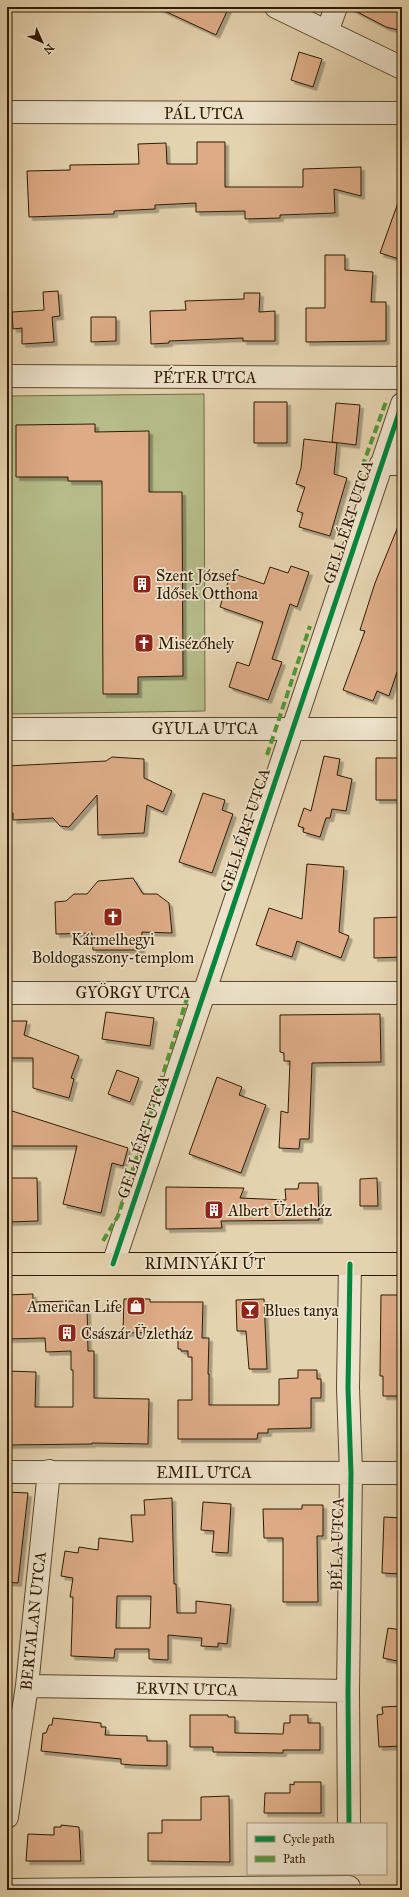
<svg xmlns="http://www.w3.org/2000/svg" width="409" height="1897" viewBox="0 0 409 1897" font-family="'IM FELL Great Primer',serif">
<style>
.green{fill:#b6bc8a;stroke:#726c45}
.building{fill:#ddac87;stroke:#2e1b00;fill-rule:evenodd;filter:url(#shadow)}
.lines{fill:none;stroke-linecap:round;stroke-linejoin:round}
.minor-casing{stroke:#5c492c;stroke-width:24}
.major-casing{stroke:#2e1b00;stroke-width:24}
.minor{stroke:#ede2cb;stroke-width:22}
.major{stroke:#e4d3af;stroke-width:22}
.quiet{stroke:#509939;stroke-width:4;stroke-dasharray:8 4;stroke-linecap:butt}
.cycleway-casing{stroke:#ede2cb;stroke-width:8}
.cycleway{stroke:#00873e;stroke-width:5}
.labels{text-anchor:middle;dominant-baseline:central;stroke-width:3.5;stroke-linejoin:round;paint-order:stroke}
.street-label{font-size:16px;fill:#2e1b00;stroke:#ede2cb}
.poi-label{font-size:16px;fill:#2e1b00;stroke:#ede2cb;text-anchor:start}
</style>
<defs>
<filter id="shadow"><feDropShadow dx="3.5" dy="3.5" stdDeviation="0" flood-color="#0004"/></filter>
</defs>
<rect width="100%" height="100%" fill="#e4d3af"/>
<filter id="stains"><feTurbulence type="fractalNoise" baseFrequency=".005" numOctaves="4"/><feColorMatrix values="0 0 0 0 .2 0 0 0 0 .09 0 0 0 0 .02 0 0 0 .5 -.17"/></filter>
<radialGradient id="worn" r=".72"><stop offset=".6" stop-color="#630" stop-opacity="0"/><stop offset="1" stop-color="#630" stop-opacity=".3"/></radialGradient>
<path class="green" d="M204,394l1,317 -198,3v-318z"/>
<path class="building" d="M156,7h73l-13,28z
M348,7h54v24l-16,-4z
M299,52l23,7 -9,28 -22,-7z
M197,142h28v45h78v-18l58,-2v29l-27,-7 1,24 -55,2v3l-35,1v-8l-49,1v-9l-41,2v4l-41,2v3l-85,3 -2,-46 43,-1v-5l69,-1 -1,-20 28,-1 1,21h30z
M400,197h2v63l-22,-7z
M325,255h20v15l28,2 -2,30h15v39l-80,1v-34h19z
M58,291l2,25 -8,1 2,25 -32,2v-16l-9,1 -1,-17 32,-2 -1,-18z
M244,293h16l-1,19 16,-1v30h-32v-3l-74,3v2l-18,1 -1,-33 36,-1 -1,-9 59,-2z
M91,317h25v24l-25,1z
M254,402h33v41h-33z
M336,403l24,2 -4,40 -24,-3z
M95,424v8l54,-1v61h33l1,184 -45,1v17h-35l-1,-213h-34v-4h-52v-52z
M304,439l33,4 -3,31 13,4 -17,58 -31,-9 4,-14 -6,-2 8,-24 -9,-3 5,-16z
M401,519l1,155 -5,-2 -8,24 -12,-5 -4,10 -30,-11 22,-59 -5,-1 15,-47z
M291,566l18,6 -12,35 -7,-3 -18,55 10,3 -14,38 -39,-13 8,-25 12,4 14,-44 -43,-15 11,-34 33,11 6,-17 18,6z
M324,756l16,3 -3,16 15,4 -6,32 -14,-2 -2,9h-4l-6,19 -17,-5 1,-4 -6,-2 6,-18 7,3z
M112,757l32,2v19l28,13 -9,21 -16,-7 -3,28 -46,2 -1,-40 -28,32 -9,-1 -7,-8 -40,2v-7h-6v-47l99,-5z
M376,758h26v42h-26z
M203,793l22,7 -3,10 11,4 -21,59 -33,-11z
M307,864l37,3 -5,65 10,4 -8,22 -44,-17 -5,16 -36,-12 13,-37 33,11z
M133,878l10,16h14l12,9 3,30 -30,-1 -1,18h-48l-1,-17 -36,1 -1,-32 11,-1 8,-7h13l11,-13z
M402,917v40l-28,1v-40z
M106,1012l48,6 -4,28 -48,-7z
M380,1014l1,48 -69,1 -3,76h-9l-1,10 -20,-1 2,-37 7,2 2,-52h-6v-8l-4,-1v-37z
M7,1021h20l-3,14 55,21 -8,22 3,1 -5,19 -36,-10v-30h-26z
M117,1070l22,8 -9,24 -22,-8z
M217,1077l25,10 -3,8 27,10 -25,68 -52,-19z
M9,1110l119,38 -5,18 -11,-3 -11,50 -38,-9 14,-58h-68z
M7,1178h30l1,43 -30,1z
M377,1178l1,28h-18v-27z
M299,1183h19l1,37 -98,1 1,7 -56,1v-42l78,1 -4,10 46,2 -1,-11h13z
M33,1294v8l40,-1v5h14l1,45h6v47l55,1 -1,45 -56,-1v1l-85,1v-74l29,1 -1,35h38v-37h-2v-19l-25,1 -1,-14 -38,1v-44z
M381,1295h21l-2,101h-17v-20h-3z
M124,1299h26v3h53l-1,36h7l-1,36h1v31h70v-26l19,-1v-8h19v9h4v19h-10v30l-43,1v4h-10l-1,6h-79v-39h14v-43h-4v-6h-7v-2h-3v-17l-55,1z
M264,1299l3,70h-18l-3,-38h-9l-1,-31z
M7,1492l21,1 -10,90 -11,-1z
M172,1498l2,86h2l1,29h19v-12l35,4 -4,39 -9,-1v4l-17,-1 1,-8 -34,-3v25l-19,-1v-10h-34l-1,9 -43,-2 2,-59h-3l3,-19 -12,-2 4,-25 13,2 1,-6 19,3 1,-12 34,4 -2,-27h14l-1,-15zM117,1596h34l-1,32h-34z
M203,1502l28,2 -3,49 -16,-1 2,-21 -13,-1z
M302,1505h21v31h-6l1,66h-35v-64h-19l-1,-29h39z
M384,1517l18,1v56l-20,-1z
M388,1628l14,2v32l-19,-4z
M402,1706v40l-23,1 -2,-32 6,-1 -1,-7z
M190,1715h38v2h7v16l48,1 1,-11h6v-8h18v8h12v27h-37v3l-70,-1v-5h-23z
M53,1718l48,5v4h5l-1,8 42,1v5h20v25l-35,-1 -11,-1v-5l-80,-8 2,-18h3l3,-8h3z
M294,1782h27v31h-57l1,-20h25v-9l4,1z
M229,1796l1,66 -82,-1v-28h14v-13h39v-23z
M61,1825l18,2 2,34h-55l2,-27 26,1v-8h7z"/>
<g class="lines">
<g class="minor-casing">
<path id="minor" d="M276,7l126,61
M327,32l9,-25
M7,112l395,1
M7,376l395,2
M381,464h21
M7,729h395
M7,993h395
M113,1264l289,-860
M7,1472l395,1
M27,1686l321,5
M7,1817l20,-131 22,-215
M349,1824l-1,-133 3,-218 -3,-85 2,-124
M7,1890l342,-3"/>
</g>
<g class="major-casing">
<path id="major" d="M7,1264h395"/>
</g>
<use href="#minor" class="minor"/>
<use href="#major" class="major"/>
<path class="quiet" d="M358,478l29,-79
M267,755l43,-129
M103,1241l15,-25 71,-224"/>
<g class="cycleway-casing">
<path id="cycleway" d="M113,1264l289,-860
M349,1824l-1,-133 3,-218 -3,-85 2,-124"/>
</g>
<use href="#cycleway" class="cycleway"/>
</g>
<defs>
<g id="building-square" transform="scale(1)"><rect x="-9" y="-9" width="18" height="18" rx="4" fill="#8f2418" stroke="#ede2cb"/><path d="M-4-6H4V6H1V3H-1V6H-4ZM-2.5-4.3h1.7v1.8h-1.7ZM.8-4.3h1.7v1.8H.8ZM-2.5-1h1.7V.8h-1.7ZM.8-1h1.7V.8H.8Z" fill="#fff"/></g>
<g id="church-square" transform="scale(1)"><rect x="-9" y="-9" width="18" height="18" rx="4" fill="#8f2418" stroke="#ede2cb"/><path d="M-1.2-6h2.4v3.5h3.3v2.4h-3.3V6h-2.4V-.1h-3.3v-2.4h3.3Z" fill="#fff"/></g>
<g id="shop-square" transform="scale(1)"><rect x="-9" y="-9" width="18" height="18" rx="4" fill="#8f2418" stroke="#ede2cb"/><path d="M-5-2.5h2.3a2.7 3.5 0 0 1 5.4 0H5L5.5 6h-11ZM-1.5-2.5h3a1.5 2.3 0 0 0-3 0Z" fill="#fff"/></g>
<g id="bar-square" transform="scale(1)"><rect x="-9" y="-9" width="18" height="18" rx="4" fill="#8f2418" stroke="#ede2cb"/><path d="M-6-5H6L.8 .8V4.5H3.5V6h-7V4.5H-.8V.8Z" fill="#fff"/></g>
</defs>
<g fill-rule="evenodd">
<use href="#building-square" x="142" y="584"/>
<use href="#church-square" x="144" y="643"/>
<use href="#church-square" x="113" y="917"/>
<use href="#building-square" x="214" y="1210"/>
<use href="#shop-square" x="136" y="1306"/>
<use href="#bar-square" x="250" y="1310"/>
<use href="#building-square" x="67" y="1333"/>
</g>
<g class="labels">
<g class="street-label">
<text x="204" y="113">PÁL UTCA</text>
<text x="205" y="377">PÉTER UTCA</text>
<text transform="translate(348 522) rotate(-72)">GELLÉRT UTCA</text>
<text x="205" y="728">GYULA UTCA</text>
<text transform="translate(245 830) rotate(-72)">GELLÉRT UTCA</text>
<text x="133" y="992">GYÖRGY UTCA</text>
<text transform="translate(143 1137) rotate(-71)">GELLÉRT UTCA</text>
<text x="205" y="1263">RIMINYÁKI ÚT</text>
<text x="204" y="1472">EMIL UTCA</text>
<text transform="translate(337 1544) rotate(-89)">BÉLA UTCA</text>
<text transform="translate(33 1621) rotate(-84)">BERTALAN UTCA</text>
<text transform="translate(187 1689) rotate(1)">ERVIN UTCA</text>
</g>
<g class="poi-label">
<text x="156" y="575">Szent József<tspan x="156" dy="18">Idősek Otthona</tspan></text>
<text x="158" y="643">Misézőhely</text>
<text x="113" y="939" text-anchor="middle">Kármelhegyi<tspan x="113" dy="18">Boldogasszony-templom</tspan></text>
<text x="228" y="1210">Albert Üzletház</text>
<text x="122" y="1306" text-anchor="end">American Life</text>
<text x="264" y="1310">Blues tanya</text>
<text x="81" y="1333">Császár Üzletház</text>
</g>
</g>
<rect width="409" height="1897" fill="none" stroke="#e4d3af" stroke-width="24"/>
<rect x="8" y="8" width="393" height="1881" fill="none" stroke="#2e1b00" stroke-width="2"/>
<rect x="12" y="12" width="385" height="1873" fill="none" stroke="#2e1b00"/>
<rect x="247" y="1823" width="140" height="52" fill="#ede2cb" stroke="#a1927a"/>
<rect x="255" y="1836" width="20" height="6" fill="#00873e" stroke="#a1927a"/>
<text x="283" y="1843" font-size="12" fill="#2e1b00">Cycle path</text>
<rect x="255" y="1856" width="20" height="6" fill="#509939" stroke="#a1927a"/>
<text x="283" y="1863" font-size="12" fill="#2e1b00">Path</text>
<g transform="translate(42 42) rotate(135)" stroke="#ede2cb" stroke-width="3" paint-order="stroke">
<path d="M0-3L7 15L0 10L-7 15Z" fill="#2e1b00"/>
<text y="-6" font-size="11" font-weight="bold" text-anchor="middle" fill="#2e1b00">N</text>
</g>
<rect width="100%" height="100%" filter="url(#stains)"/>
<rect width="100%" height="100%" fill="url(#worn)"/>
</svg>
